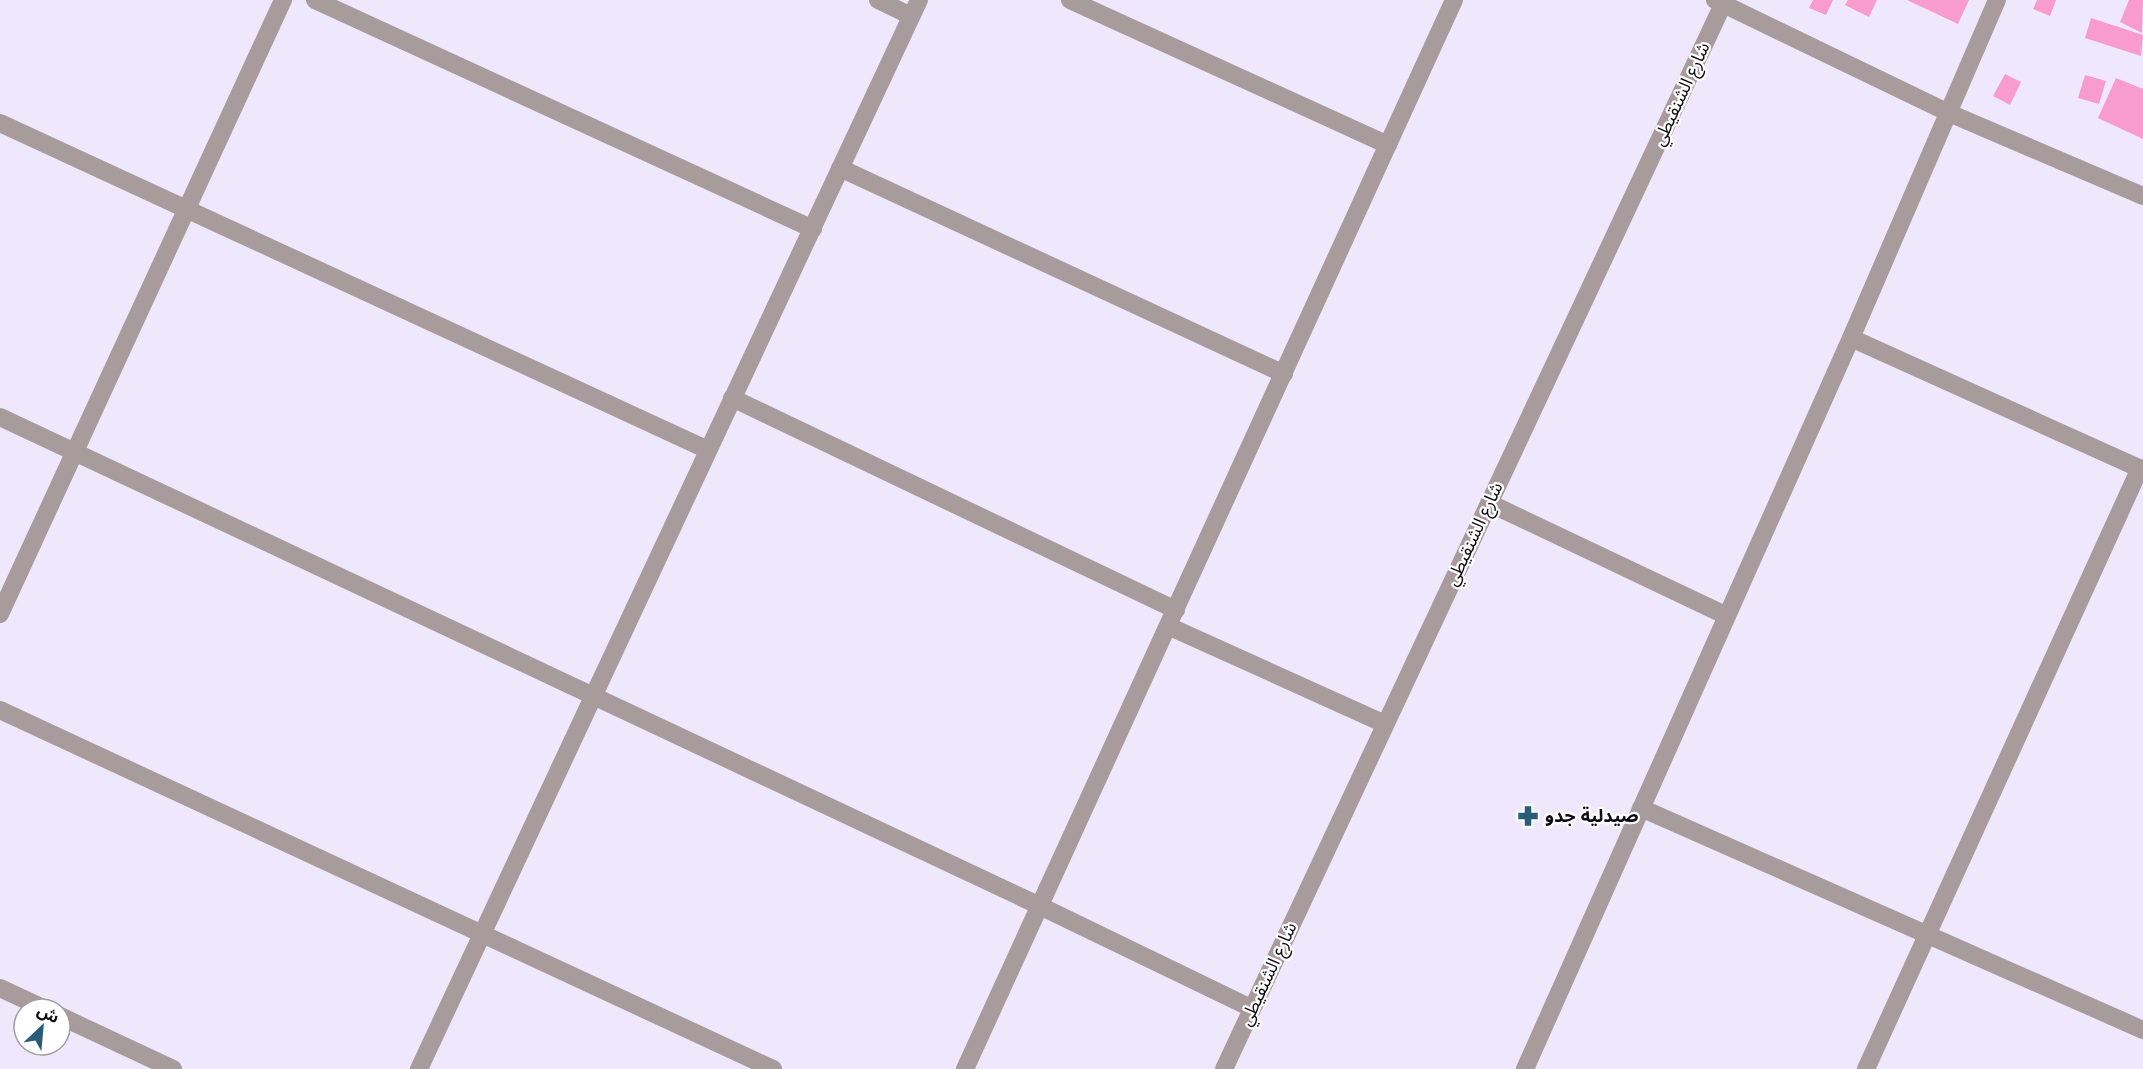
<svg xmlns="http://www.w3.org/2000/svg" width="2143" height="1069" viewBox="0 0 2143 1069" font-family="Montserrat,'Noto Sans Arabic',sans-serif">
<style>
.building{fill:#f89bcd}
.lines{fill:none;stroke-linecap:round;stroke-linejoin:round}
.minor{stroke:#a79c9b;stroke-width:18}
.labels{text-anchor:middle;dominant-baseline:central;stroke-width:4.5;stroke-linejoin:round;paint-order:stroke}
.street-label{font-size:18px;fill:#0d0b12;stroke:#fff}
.poi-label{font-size:18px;font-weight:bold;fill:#0d0b12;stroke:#fff;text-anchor:start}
</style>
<rect width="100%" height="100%" fill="#efe8fd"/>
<path class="building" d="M1813,0h20l-7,15 -17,-7z
M1848,0h29l-8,17 -24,-12z
M1907,0h62l-11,24z
M2037,0h19l-6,16 -17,-7z
M2129,0h14l-1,33 -22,-11z
M2091,18l52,17 -2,21 -56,-18z
M2005,74l16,8 -11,23 -17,-9z
M2085,75l21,6 -7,23 -21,-6z
M2116,78l27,11v50l-45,-21z"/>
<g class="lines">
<path class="minor" d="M315,0l498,229
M878,0l33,16
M1070,0l318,145
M1715,0l234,113 194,83
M0,123l708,327
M840,168l444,206
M1851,338l292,132
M732,398l444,212
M0,417l1040,489 211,102
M1489,503l238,113
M0,614l283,-614
M1168,626l217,98
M0,710l773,359
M1641,808l502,222
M0,988l45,21
M60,1016l113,53
M419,1069l500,-1069
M965,1069l489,-1069
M1224,1069l501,-1069
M1525,1069l326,-731 146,-338
M1866,1069l274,-601"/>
</g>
<defs>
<g id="pharmacy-bare" transform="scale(1.62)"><path d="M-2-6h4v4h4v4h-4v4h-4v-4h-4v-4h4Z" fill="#295c79" stroke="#fff" stroke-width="2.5" paint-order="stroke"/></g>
</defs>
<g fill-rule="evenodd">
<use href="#pharmacy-bare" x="1528" y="816"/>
</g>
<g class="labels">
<g class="street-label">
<text transform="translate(1681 94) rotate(-65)">شارع الشنقيطي</text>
<text transform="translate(1474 534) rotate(-65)">شارع الشنقيطي</text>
<text transform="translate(1268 974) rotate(-65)">شارع الشنقيطي</text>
</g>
<g class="poi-label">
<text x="1545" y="816">صيدلية جدو</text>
</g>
</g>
<g transform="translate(42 1027) rotate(26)"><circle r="28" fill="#ffffff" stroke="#9e9da0" stroke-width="1.5"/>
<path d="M0-4.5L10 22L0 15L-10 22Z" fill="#295c79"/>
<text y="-9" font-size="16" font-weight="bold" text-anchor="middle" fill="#0d0b12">ش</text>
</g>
</svg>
